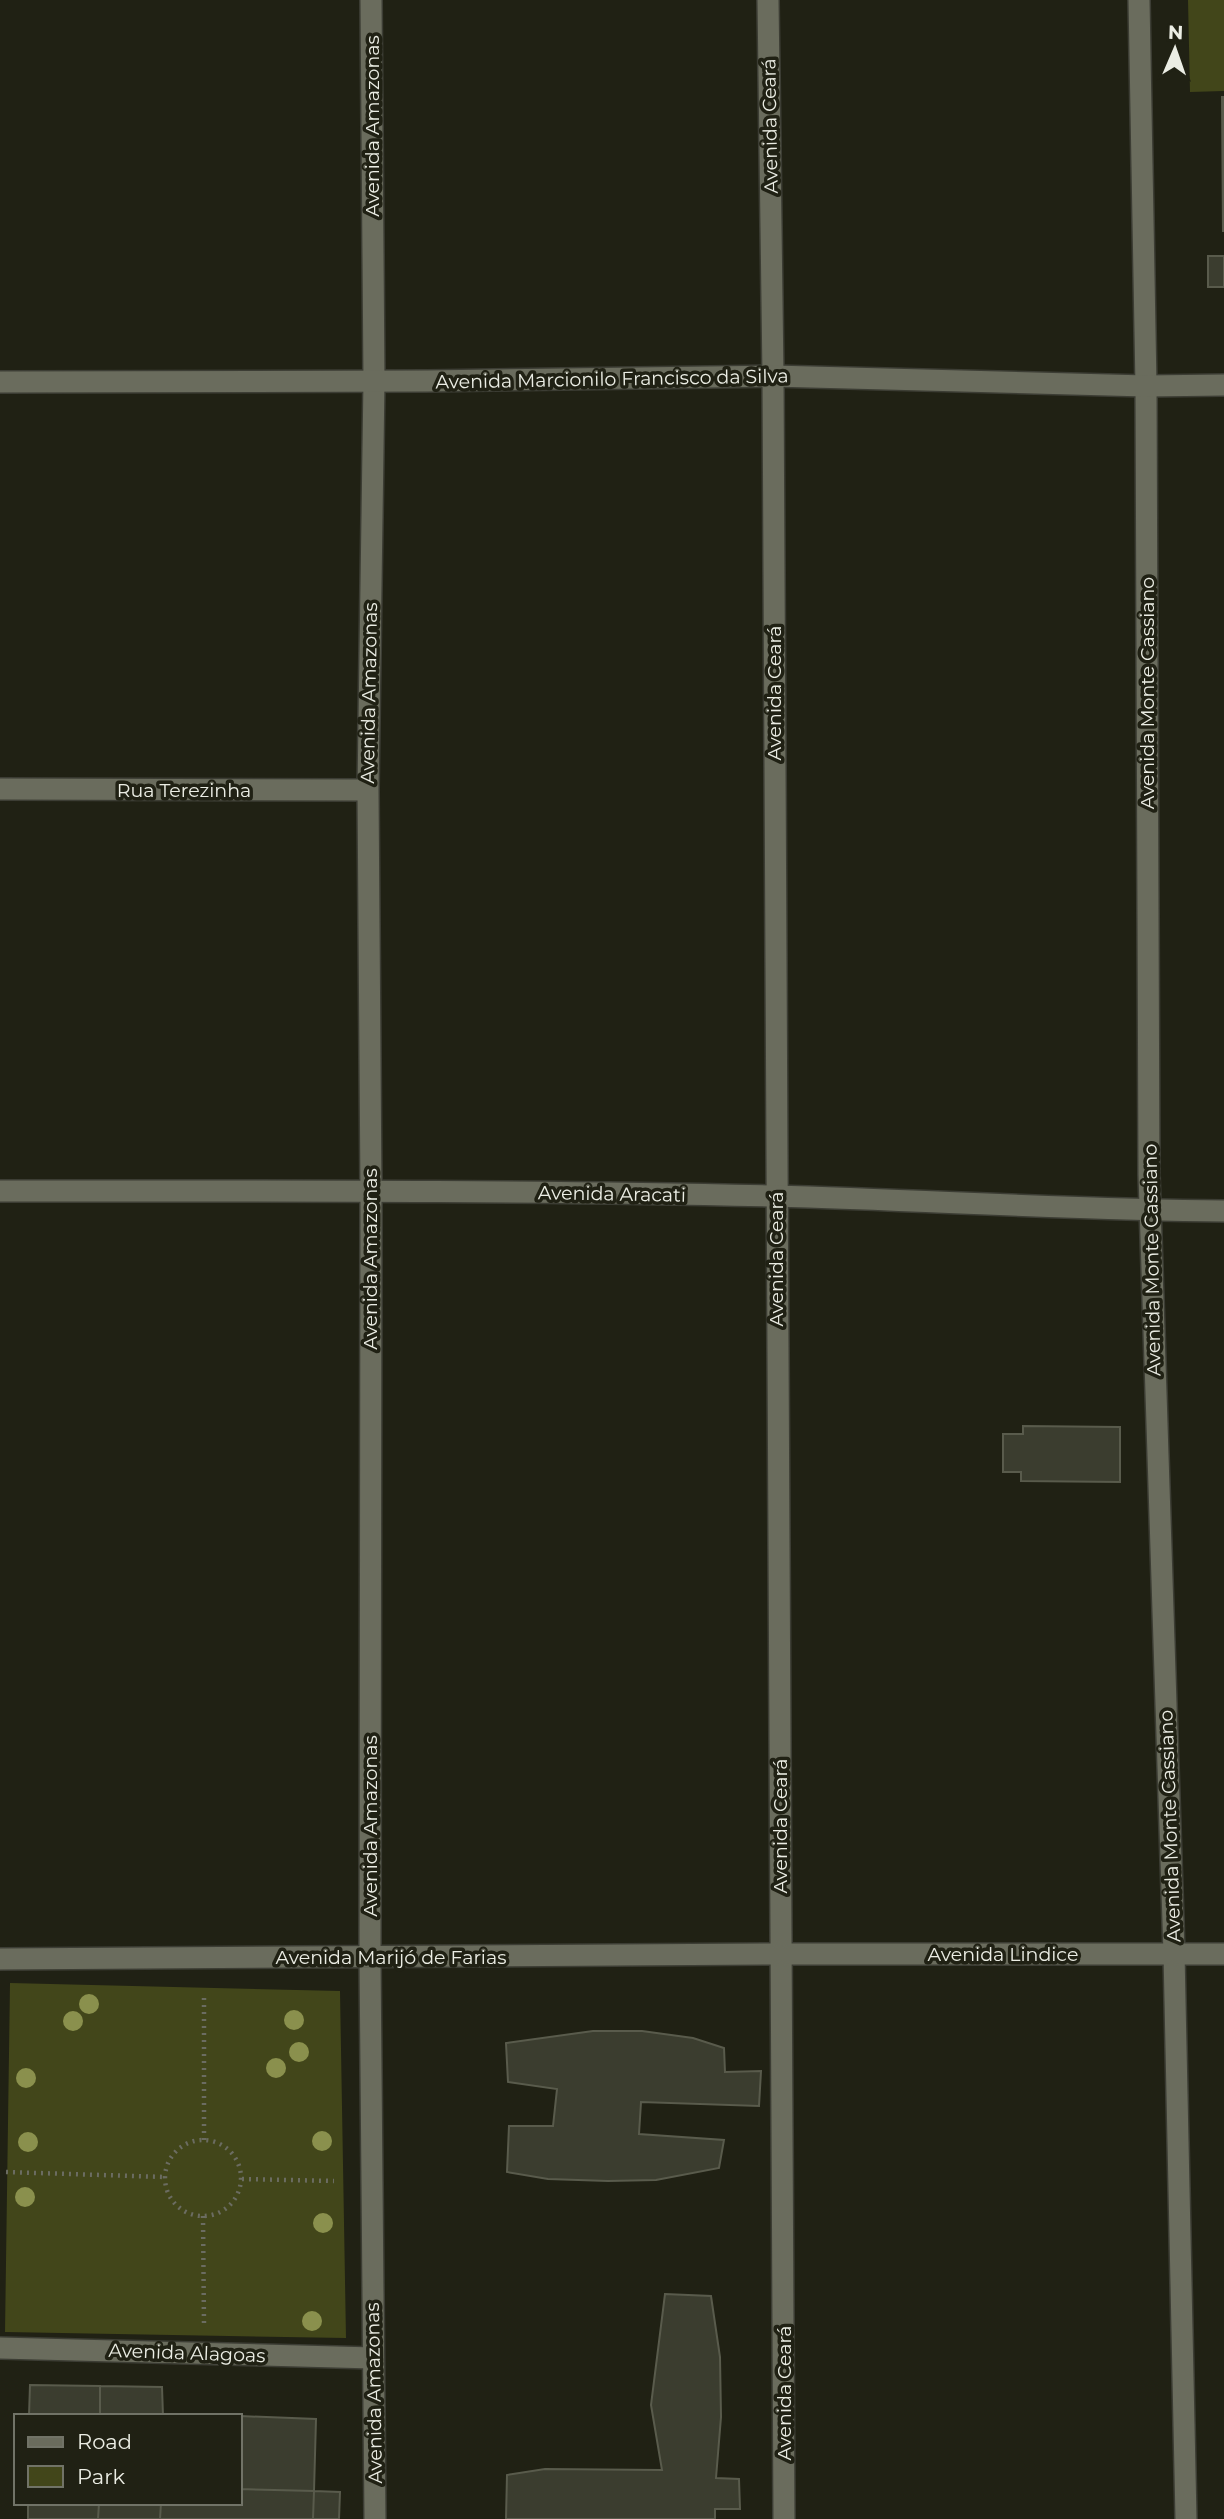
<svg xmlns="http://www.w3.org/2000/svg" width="1224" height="2519" viewBox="0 0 1224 2519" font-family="Montserrat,sans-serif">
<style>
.green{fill:#42461a}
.building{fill:#3b3d2f;stroke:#595b4c;stroke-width:2}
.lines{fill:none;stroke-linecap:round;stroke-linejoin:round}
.street-casing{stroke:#3c3d34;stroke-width:24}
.secondary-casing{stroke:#3c3d34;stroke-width:24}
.path{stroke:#6b6c61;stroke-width:4.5;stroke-dasharray:2 5;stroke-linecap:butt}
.street{stroke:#6a6c5d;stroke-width:21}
.secondary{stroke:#6a6c5d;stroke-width:21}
.tree{fill:#8a904d}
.labels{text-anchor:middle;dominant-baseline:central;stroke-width:7;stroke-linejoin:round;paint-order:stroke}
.street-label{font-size:19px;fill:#ebede4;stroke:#202114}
</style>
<rect width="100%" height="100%" fill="#202114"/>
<path class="green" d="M1188,0h36v91l-34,1z
M10,1983l330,8 6,347 -341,-6z"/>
<path class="building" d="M1222,97h2v134h-1z
M1208,256h16v31h-16z
M1023,1426l97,1v55l-99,-1v-9h-18v-38h20z
M593,2031h49l51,7 31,10 1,24 36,-1 -2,35 -118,-4 -2,32 85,6 -5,28 -63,12 -48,1 -60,-2 -41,-7 2,-46h44l4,-37 -49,-7 -2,-39z
M665,2294l46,2 9,61 1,60 -5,61 23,1 1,30h-25v10h-209l1,-44 38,-6 117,1 -11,-65z
M30,2385l70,1v30h-71z
M100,2386l62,1 1,29h-63z
M240,2416l76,3 -2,72 -74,-2z
M240,2489l74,2 -1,28h-153l1,-16h79z
M314,2491l26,1 -1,27h-26z
M28,2503h71l-1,16h-70z
M99,2503h62l-1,16h-62z"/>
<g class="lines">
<g class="street-casing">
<path id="street" d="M371,0l3,381 -6,409 3,402 -1,765 5,562
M768,0l5,376 11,2143
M1139,0l7,386 3,789 25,778 12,566
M0,789l368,1
M0,1959l781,-5h443
M0,2348l373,10"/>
</g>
<g class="secondary-casing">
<path id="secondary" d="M0,382l427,-1 346,-5 373,10 78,-1
M0,1191c258,0 517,-1 775,5 150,4 299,14 449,15"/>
</g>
<path class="path" d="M204,2140v-145
M165 2178a38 38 0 1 1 76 0a38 38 0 1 1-76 0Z
M6,2172l159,5
M242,2179l92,2
M203,2216l1,108"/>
<use href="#street" class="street"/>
<use href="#secondary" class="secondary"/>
</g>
<g class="tree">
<circle cx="89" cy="2004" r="10"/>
<circle cx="294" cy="2020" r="10"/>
<circle cx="73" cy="2021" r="10"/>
<circle cx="299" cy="2052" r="10"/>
<circle cx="276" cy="2068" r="10"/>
<circle cx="26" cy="2078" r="10"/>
<circle cx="322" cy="2141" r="10"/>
<circle cx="28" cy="2142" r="10"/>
<circle cx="25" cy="2197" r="10"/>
<circle cx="323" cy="2223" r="10"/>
<circle cx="312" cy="2321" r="10"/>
</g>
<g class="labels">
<g class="street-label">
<text transform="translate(372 126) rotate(-90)">Avenida Amazonas</text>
<text transform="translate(770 126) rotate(-91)">Avenida Ceará</text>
<text transform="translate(612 379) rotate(-1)">Avenida Marcionilo Francisco da Silva</text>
<text transform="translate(369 693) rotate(-89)">Avenida Amazonas</text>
<text transform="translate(774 693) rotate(-90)">Avenida Ceará</text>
<text transform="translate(1147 693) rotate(-90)">Avenida Monte Cassiano</text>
<text x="184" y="790">Rua Terezinha</text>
<text transform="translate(612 1194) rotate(1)">Avenida Aracati</text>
<text transform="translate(370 1259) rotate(-90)">Avenida Amazonas</text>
<text transform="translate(776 1259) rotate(-90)">Avenida Ceará</text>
<text transform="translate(1152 1260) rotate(-91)">Avenida Monte Cassiano</text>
<text transform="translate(370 1826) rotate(-90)">Avenida Amazonas</text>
<text transform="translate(780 1826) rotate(-90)">Avenida Ceará</text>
<text transform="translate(1170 1826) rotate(-92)">Avenida Monte Cassiano</text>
<text x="1003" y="1954">Avenida Lindice</text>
<text x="391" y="1957">Avenida Marijó de Farias</text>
<text transform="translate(187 2353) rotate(2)">Avenida Alagoas</text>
<text transform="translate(374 2393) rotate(-91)">Avenida Amazonas</text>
<text transform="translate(784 2393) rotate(-90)">Avenida Ceará</text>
</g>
</g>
<rect x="14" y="2414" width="228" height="91" fill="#202114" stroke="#717367" stroke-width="2"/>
<rect x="28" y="2437" width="35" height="10" fill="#6a6c5d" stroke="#717367" stroke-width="2"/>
<text x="77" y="2449" font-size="21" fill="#ebede4">Road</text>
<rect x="28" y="2466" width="35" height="21" fill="#42461a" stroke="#717367" stroke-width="2"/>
<text x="77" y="2484" font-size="21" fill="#ebede4">Park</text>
<g transform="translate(1175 49) rotate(2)" stroke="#202114" stroke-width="5" paint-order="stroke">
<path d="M0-5L12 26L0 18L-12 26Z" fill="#ebede4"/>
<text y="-10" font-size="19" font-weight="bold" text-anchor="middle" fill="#ebede4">N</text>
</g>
</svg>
